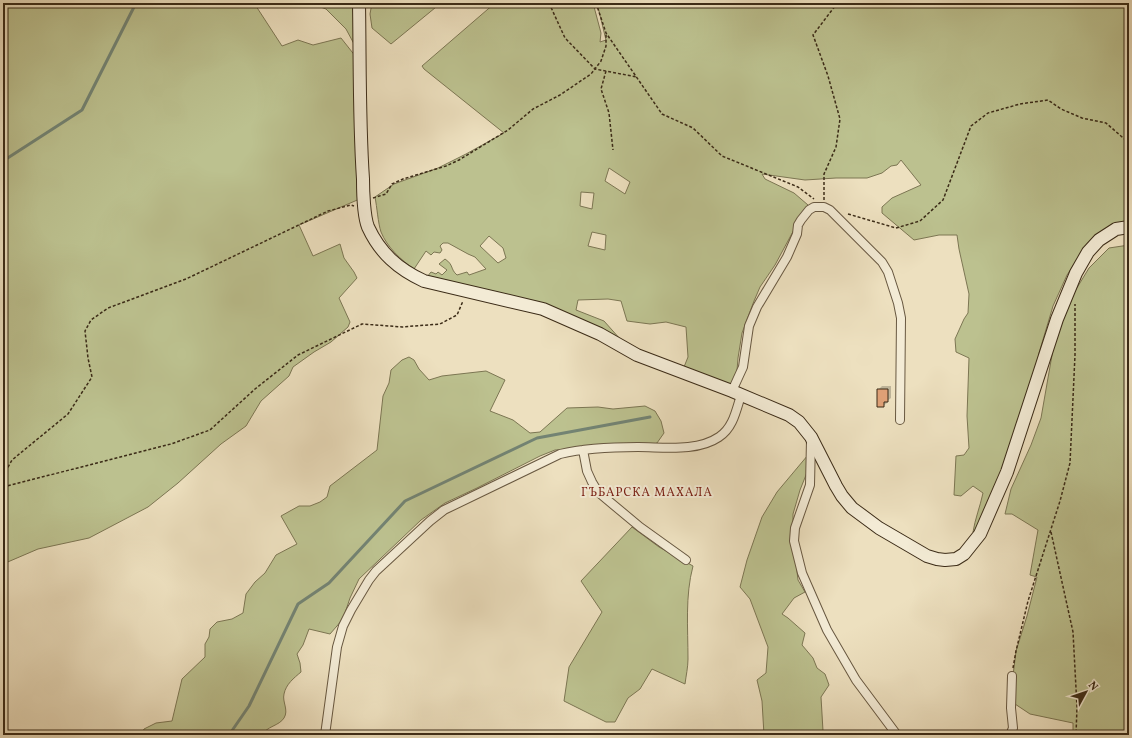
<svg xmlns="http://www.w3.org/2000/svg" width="1132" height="738" viewBox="0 0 1132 738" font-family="Vollkorn,serif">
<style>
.green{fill:#bcc18f;stroke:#7c7653;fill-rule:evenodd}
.shadow{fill:#0003}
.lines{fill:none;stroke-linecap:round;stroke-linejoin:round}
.stream{stroke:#738373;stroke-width:3}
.building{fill:#dea076;stroke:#3b2b17}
.street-casing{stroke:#685841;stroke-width:10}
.secondary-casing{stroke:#3b2b17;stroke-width:14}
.path{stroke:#3b2b17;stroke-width:1.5;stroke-dasharray:3 2;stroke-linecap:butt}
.street{stroke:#f3ebd5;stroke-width:8}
.secondary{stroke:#f3ebd5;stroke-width:12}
.labels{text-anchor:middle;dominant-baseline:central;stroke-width:4;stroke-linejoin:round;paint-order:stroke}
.neighbourhood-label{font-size:12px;letter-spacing:1px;fill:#7a1f14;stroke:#f3ebd5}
</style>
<rect width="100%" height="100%" fill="#ede0bf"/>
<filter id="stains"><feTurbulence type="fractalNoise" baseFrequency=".005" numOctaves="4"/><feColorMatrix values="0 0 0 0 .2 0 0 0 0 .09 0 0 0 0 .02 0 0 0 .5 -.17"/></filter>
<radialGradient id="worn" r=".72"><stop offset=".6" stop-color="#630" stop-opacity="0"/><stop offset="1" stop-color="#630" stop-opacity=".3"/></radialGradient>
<path class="green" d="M3,3h251l28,43 16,-6 15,5 28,-7 19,24 2,136 -63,27 14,31 27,-12 4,14 10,14 3,6 -18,20 11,24 -2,5 -17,15 -17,10 -21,15 -4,9 -28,25 -15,25 -25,18 -43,39 -30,24 -59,31 -51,11 -35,15z
M310,3h47l3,52 -14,-26 -20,-20z
M372,3h69l-50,41 -19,-16 -2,-14z
M495,3h98l8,30 -1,9 6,-2 -9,-37h532v223l-46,25 -16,24 -14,31 -14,47 -4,23 -50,143 -12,13c2,-13 7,-25 10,-39l-10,-7 -12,10 -7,-1 2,-39 8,-1 5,-7 -2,-32 2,-58 -13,-6 -1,-13 9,-20 4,-6 1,-19 -10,-45 -2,-14h-18l-25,5 -32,-27v-6l10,-9 29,-13 -20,-25 -4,5 -6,1 -9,7 -15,5h-31l-31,2 -43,-6 3,5 29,14 14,12 -12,21 -21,39 -15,22 -6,14 -12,32 -4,25 -2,25 -2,5 -50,-21 4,-10 -2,-30 -20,-5 -16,2 -23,-3 -6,-20 -13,-2 -30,1 -2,10 28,11 17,19 -194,-63 4,-5 5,2 2,-2 4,3 5,-5 -8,-6 6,-5c9,6 5,10 12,16l10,-3 2,3 17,-6 -11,-12 -7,-3 -20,-11h-5l-3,3 2,4 -2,3 -6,-1 -3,3 -5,-4 -12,18c-13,-9 -27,-22 -33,-37 -3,-9 -4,-25 -6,-35l19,-13 44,-16 28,-14 38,-21 -80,-64 -2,-3zM609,168l21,14 -5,12 -20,-13zM581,192l13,1 -2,16 -12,-3zM592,232l14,3 -1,15 -17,-4zM489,236l14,12 3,10 -8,5 -18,-17z
M1129,245v490h-56v-12l-43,-9 -15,-10 -2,-28 3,-25 11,-35 10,-39 -7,-2 8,-45 -26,-16h-7l6,-25 20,-44 10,-27 14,-80 14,-37 20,-33 20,-20z
M409,357l5,3 5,9 10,11 13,-4 44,-5 19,9 -15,31 23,9 17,13 10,-1 27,-24 31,-1 15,2 32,-3 10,5 6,10 3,12 -7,10 -8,3 -94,4 -15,6 -63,32 -32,15 -24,17 -62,59 -9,19 -7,21 -13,15 -21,-5 -6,16 -6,9 3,9 1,9c-7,6 -15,12 -17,22 -2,8 5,16 0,24 -5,8 -17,8 -22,17h-121l3,-6 12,-6 16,-2 10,-42 23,-22v-13l4,-7 1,-8 7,-7 15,-3 11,-6 3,-19 9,-12 10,-9 11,-18 21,-11 -16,-28 18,-10h11l10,-4 7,-5 3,-11 47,-36 6,-54 6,-13 2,-13 11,-10z
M808,455v15l-8,20 -7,24v24l5,42 7,12 -11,6 -12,16 6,4 17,15 -3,12 11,13 4,10 8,6 4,11 -8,12 2,34 -2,4h-57l-2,-34 -5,-21 9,-7 2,-26 -18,-48 -10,-12 7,-27 15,-43 15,-25z
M632,527l27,20 34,19c-8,30 -5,62 -5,93 0,8 -2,17 -3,25l-33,-15 -12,20 -12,9 -13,24h-9l-42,-21 5,-34 33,-55 -21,-31z"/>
<path class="shadow" d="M882,386h9v12l-4,3v2l-4,3 -5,-16z"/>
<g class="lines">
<path class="stream" d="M3,161l79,-51 54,-107
M229,735l20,-29 49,-102 31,-21 76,-82 132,-63 113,-21"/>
</g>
<path class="building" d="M877,389h11v13h-4v5h-7z"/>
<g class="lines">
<g class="street-casing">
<path id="street" d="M732,391l11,-24 6,-41 8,-19 30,-50 10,-23 1,-9 3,-5 8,-10 5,-3h10l6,3 52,52 6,10 10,31 3,15 -1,102
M811,440l-1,45 -15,43 -1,13 8,32 25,57 29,50 41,55
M583,450l4,21 5,11 6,10 42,35 46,33
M325,735l12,-88 6,-21 8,-16 18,-30 7,-9 54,-50 14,-11 116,-56c25,-6 52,-7 78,-7 26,0 59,5 81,-10 14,-9 17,-26 22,-42
M1010,735l3,-7 -2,-20 1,-32"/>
</g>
<g class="secondary-casing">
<path id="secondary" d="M359,3c1,59 0,118 4,176 0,12 1,38 5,48 12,26 30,42 56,54l119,28 57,25 37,21 95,36 57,24 10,7 12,15 25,49 6,10 10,12 27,20 48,28 10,3 8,1 11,-1 8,-5 16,-20 27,-62 50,-153 19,-46 12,-21 11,-12 17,-11 13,-2"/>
</g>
<path class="path" d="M549,3l16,35 30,31 42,8
M596,3l10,30 56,81 31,14 29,28 76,31 16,12
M606,71l-5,18 8,24 4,37
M373,198l13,-4 6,-10 11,-5 43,-13 13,-6 49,-30 25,-21 27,-14 31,-21 10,-13 5,-15v-12
M824,200v-26l12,-27 4,-28 -12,-43 -15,-41 19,-25 6,-7
M848,214l48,14 24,-7 23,-21 28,-74 17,-13 32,-9 28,-4 13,9 21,9 24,5 23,20
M3,476l9,-16 56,-46 24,-37 -4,-19 -3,-27 6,-11 17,-12 78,-29 142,-68 23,-6 3,1
M3,487l168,-43 39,-14 45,-41 43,-34 64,-31 40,3 38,-3 17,-9 6,-14
M1051,532l22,100 4,75 -1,28
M1013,668l3,-17 12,-50 32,-100 10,-38 5,-108v-51"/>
<use href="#street" class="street"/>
<use href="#secondary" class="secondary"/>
</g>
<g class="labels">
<g class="neighbourhood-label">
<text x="647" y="493">ГЪБАРСКА МАХАЛА</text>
</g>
</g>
<rect width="1132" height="738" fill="none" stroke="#ede0bf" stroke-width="16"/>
<rect x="4" y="4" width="1124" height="730" fill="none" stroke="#3b2b17" stroke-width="2"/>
<rect x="8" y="8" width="1116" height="722" fill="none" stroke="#3b2b17"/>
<g transform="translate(1086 692) rotate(50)" stroke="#f3ebd5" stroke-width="3" paint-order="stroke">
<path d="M0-3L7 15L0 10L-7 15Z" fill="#3b2b17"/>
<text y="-6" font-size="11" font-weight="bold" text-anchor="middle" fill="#3b2b17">N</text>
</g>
<rect width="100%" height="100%" filter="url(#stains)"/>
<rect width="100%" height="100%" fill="url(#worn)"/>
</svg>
